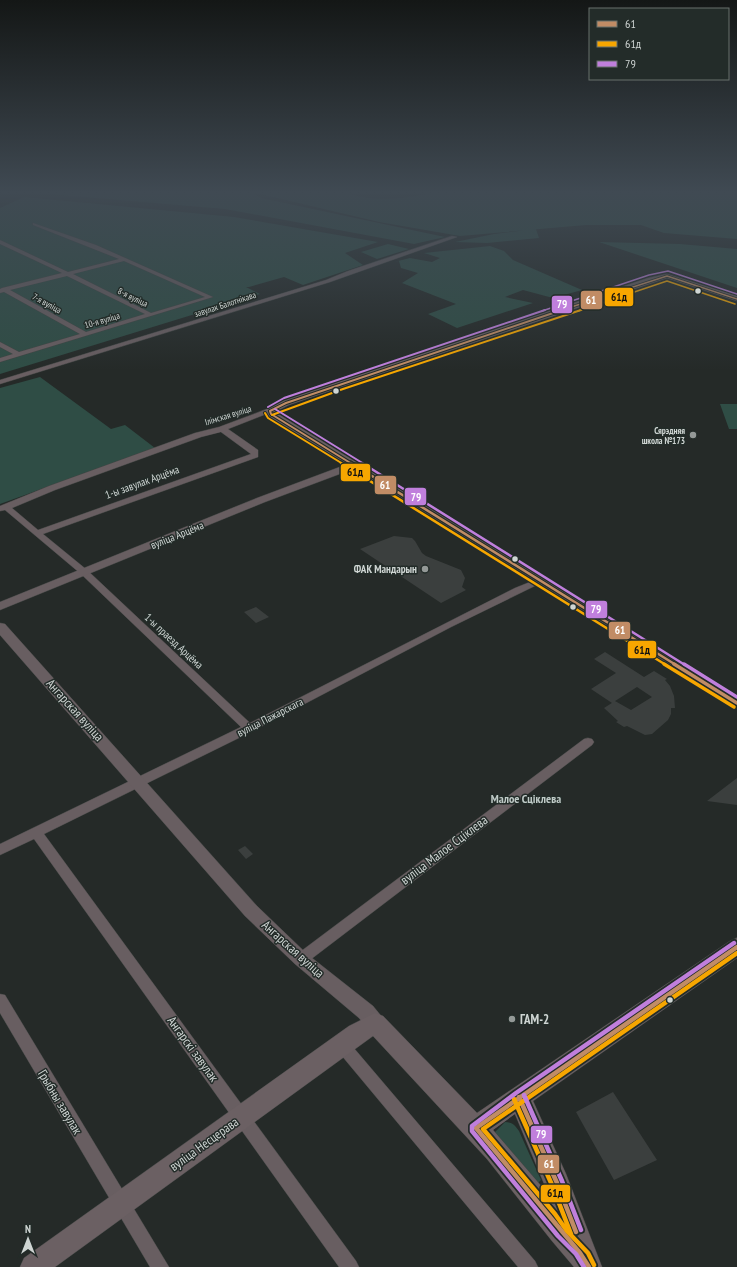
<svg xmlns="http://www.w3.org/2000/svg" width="737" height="1267" viewBox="0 0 737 1267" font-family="'PT Sans Narrow',sans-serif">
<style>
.green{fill:#2f4d45}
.building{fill:#3b3f3e}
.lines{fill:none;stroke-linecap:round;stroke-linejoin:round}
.minor-casing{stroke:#414543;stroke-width:1}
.tertiary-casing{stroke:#414543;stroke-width:1}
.secondary-casing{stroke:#414543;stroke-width:1}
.minor{fill:#685e61;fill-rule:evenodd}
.tertiary{fill:#685e61;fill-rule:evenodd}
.secondary{fill:#6b6063;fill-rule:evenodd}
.bus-1-far4-casing{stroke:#232c29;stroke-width:3}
.bus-1-far3-casing{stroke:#232c29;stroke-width:4}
.bus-1-far2-casing{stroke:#232c29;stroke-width:5}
.bus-1-far1-casing{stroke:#232c29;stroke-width:6}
.bus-1-casing{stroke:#232c29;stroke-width:8}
.bus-2-far4-casing{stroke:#232c29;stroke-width:3}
.bus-2-far3-casing{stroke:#232c29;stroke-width:4}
.bus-2-far2-casing{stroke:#232c29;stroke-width:5}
.bus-2-far1-casing{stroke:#232c29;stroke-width:6}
.bus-2-casing{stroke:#232c29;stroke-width:8}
.bus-3-far4-casing{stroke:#232c29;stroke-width:3}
.bus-3-far3-casing{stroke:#232c29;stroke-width:4}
.bus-3-far2-casing{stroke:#232c29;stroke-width:5}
.bus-3-far1-casing{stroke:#232c29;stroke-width:6}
.bus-3-casing{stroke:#232c29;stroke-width:8}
.bus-1-far4{stroke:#c18c65;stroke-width:1.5}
.bus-1-far3{stroke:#c18c65;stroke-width:2}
.bus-1-far2{stroke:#c18c65;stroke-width:2.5}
.bus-1-far1{stroke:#c18c65;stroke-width:3.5}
.bus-1{stroke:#c18c65;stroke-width:4.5}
.bus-2-far4{stroke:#f7a600;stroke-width:1.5}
.bus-2-far3{stroke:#f7a600;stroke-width:2}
.bus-2-far2{stroke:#f7a600;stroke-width:2.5}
.bus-2-far1{stroke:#f7a600;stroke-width:3.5}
.bus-2{stroke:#f7a600;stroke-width:4.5}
.bus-3-far4{stroke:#c07fdc;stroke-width:1.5}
.bus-3-far3{stroke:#c07fdc;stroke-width:2}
.bus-3-far2{stroke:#c07fdc;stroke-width:2.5}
.bus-3-far1{stroke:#c07fdc;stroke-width:3.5}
.bus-3{stroke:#c07fdc;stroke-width:4.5}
.bus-dot{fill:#cfd5d3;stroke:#232c29;stroke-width:1.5}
.poi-dot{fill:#949997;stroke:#232c29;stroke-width:1.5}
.labels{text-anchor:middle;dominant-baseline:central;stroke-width:3;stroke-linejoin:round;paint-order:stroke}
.far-street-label{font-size:9px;fill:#cfd5d3;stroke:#232c29}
.far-poi-label{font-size:9px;font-weight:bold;fill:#cfd5d3;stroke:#232c29;text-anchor:end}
.street-label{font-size:11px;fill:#cfd5d3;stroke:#232c29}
.poi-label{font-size:11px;font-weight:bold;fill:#cfd5d3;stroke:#232c29;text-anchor:end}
.neighbourhood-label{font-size:12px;font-weight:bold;fill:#c0cbc8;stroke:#232c29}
.near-street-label{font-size:13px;fill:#cfd5d3;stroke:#232c29}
.near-poi-label{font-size:13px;font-weight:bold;fill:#cfd5d3;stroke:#232c29;text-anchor:start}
.line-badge{stroke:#232c29;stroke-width:1.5}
.badge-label{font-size:11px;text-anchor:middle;font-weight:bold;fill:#fff}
.pale-badge-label{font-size:11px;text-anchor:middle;font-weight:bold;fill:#111}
</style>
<rect width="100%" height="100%" fill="#252a28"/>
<path class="green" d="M37,193h216l8,5 184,39 -31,7 -189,-35z
M256,193h92c24,9 54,6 78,1l-1,-1h312v46l-73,-6 -23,-8h-55l-126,11 -81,-14z
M24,197l210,20 144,25 -33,11 18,12 -60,20 -19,-8 -35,10h-3l14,7 -260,80v-166z
M536,229l3,9 -52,5 -32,-1 39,-8z
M599,242l81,2 57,5v39z
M388,244l21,5 -32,10 -16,-7z
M490,246l14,5 9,9 69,30 -29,8 -30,-8 -18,7 28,6 -76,25 -29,-14 28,-10 -54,-21 16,-10 -17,-5 -2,-7 -5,1 16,-4 22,4 8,-4 -16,-5z
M40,377l71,52 14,-4 30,23 -155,56v-116z
M720,404h17v25h-8z
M505,1122c7,0 10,3 14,9l22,49 -4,4 -44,-50z"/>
<path class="building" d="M394,536l18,2 3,3 7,12 4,3 35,14 4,8 -3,9 4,3 -25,13 -81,-54z
M256,607l13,10 -13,6 -12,-11z
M605,652l39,25 10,-6 13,8 -2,1 5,6 4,10 1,12h-4v6l-3,6 -16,14 -7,1 -18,-9 -3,1 -8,-5 2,-1 -14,-13 11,-7 16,9 21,-13 -15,-10 -25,16 -21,-14 25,-16 -22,-14z
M737,778v27l-30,-4 13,-10z
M245,846l8,8 -7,5 -8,-9z
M613,1092l44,68 -43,20 -38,-68z"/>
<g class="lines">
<g class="minor-casing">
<path id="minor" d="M33,223l63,22 117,52 -213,65v-4l13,-4 -13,-7v-5l19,10 61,-18 -76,-42 -4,1v-4l2,-1 60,-15 -62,-29v-4l68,32 51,-13 -86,-34zM124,261l81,36 -54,16 -78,-39zM67,276l78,38 -59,18 -76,-42z
M452,236l5,1 -127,45 -330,102v-4l326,-100 22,-9z
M267,409h6l1,2 -46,18 30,21v7l-215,77 44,36 163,153 265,-135 25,-10 5,3 -94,46 -198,104 -209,103 312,427 3,6h-20l-305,-428 -34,16v-11l241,-117 -160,-153 -76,-64 -5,1v-5l49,-20 146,-53 24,-6zM221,432l30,22 -213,76 -26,-22 43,-18 146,-53z
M588,738l4,1 2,3 -2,3 -286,218 -5,2 -5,-2 -2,-4 2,-4 288,-216z
M0,994l5,1 164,272h-19l-150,-254z
M342,1038l5,2 188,221 3,6h-20l-181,-217 -2,-5 2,-5z"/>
</g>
<g class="tertiary-casing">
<path id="tertiary" d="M667,274l70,22v5l-70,-23 -323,108 -55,19 -14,7 462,285v11l-5,-2 -379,-237 -88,33 -265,108v-8l257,-104 88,-33 -77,-49 -3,-5 2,-2 16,-8 55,-19 310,-104z
M0,623l5,1 252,282 50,48 66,52 9,11 3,6 -3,6 -7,3 -7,-3 -9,-11 -64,-54 -50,-48 -245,-281z"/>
</g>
<g class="secondary-casing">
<path id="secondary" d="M737,938v20l-204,143 33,73 36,93h-28l-22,-26 -65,-82 -114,-123 -318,231h-35l4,-9 325,-232 26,-13 8,3 94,97 253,-172zM515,1114l30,72 4,9 -56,-65z"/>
</g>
<use href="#minor" class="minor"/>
<use href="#tertiary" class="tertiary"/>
<use href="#secondary" class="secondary"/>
<g class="bus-1-far4-casing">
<path id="bus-1-far4" d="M559,311l108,-35 70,23"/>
</g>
<g class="bus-1-far3-casing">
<path id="bus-1-far3" d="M270,411l1,3 81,50
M270,411l16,-8 276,-93"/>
</g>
<g class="bus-1-far2-casing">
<path id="bus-1-far2" d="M351,463l325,202"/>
</g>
<g class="bus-1-far1-casing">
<path id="bus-1-far1" d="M674,664l63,39"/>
</g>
<g class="bus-1-casing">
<path id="bus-1" d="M519,1097l38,86 19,49
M589,1267l-9,-14 -104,-125 261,-181"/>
</g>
<g class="bus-2-far4-casing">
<path id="bus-2-far4" d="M578,311l89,-30 68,23"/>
</g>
<g class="bus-2-far3-casing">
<path id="bus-2-far3" d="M265,413l3,5 75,46
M272,415l71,-26 238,-79"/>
</g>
<g class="bus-2-far2-casing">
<path id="bus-2-far2" d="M341,463l325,202"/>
</g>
<g class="bus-2-far1-casing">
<path id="bus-2-far1" d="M664,664l70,43"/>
</g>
<g class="bus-2-casing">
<path id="bus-2" d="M514,1099l38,86 19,49
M594,1265l-6,-12 -21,-22 -12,-17 -72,-85 254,-176"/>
</g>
<g class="bus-3-far4-casing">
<path id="bus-3-far4" d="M542,311l107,-36 19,-4 69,23"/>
</g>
<g class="bus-3-far3-casing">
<path id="bus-3-far3" d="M268,407l16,-9 261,-88
M275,409l89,55"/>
</g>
<g class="bus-3-far2-casing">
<path id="bus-3-far2" d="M362,463l323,202"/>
</g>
<g class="bus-3-far1-casing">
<path id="bus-3-far1" d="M684,664l53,33"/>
</g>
<g class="bus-3-casing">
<path id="bus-3" d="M524,1095l38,86 19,49
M584,1267l-8,-13 -18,-18 -86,-105v-5l44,-33 218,-150"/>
</g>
<use href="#bus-1-far4" class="bus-1-far4"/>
<use href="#bus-1-far3" class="bus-1-far3"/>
<use href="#bus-1-far2" class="bus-1-far2"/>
<use href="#bus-1-far1" class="bus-1-far1"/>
<use href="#bus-1" class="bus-1"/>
<use href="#bus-2-far4" class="bus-2-far4"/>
<use href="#bus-2-far3" class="bus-2-far3"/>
<use href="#bus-2-far2" class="bus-2-far2"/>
<use href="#bus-2-far1" class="bus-2-far1"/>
<use href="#bus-2" class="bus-2"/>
<use href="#bus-3-far4" class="bus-3-far4"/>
<use href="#bus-3-far3" class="bus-3-far3"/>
<use href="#bus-3-far2" class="bus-3-far2"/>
<use href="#bus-3-far1" class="bus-3-far1"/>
<use href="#bus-3" class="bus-3"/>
</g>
<linearGradient id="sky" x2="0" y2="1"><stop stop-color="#141716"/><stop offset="0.52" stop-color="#404a53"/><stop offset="1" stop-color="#404a53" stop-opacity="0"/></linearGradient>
<rect width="737" height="370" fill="url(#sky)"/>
<g class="bus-dot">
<circle cx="698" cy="291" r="3.5"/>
<circle cx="336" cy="391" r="3.5"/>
<circle cx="515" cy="559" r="3.5"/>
<circle cx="573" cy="607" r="3.5"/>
<circle cx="670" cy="1000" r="3.5"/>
</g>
<g class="poi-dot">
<circle cx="693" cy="435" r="4"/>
<circle cx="425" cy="569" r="4"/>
<circle cx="512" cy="1019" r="4"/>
</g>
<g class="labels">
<g class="far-street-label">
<text transform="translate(133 297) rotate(26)">8-я вуліца</text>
<text transform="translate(47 303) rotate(29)">7-я вуліца</text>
<text transform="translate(225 304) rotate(-18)">завулак Балотнікава</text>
<text transform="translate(102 320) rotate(-16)">10-я вуліца</text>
<text transform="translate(228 415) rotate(-17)">Ілімская вуліца</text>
</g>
<g class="far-poi-label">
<text x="685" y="430">Сярэдняя<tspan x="685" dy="10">школа №173</tspan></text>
</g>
<g class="street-label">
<text transform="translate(142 482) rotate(-20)">1-ы завулак Арцёма</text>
<text transform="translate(177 535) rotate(-22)">вуліца Арцёма</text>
<text transform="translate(174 641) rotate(43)">1-ы праезд Арцёма</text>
<text transform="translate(270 717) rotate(-27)">вуліца Пажарскага</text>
</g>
<g class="poi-label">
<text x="417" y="569">ФАК Мандарын</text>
</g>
<g class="neighbourhood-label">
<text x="526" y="798">Малое Сціклева</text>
</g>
<g class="near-street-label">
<text transform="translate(75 710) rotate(48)">Ангарская вуліца</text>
<text transform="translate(444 850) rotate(-37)">вуліца Малое Сціклева</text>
<text transform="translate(293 949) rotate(42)">Ангарская вуліца</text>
<text transform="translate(193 1049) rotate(54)">Ангарскі завулак</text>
<text transform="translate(60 1102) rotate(59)">Грыбны завулак</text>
<text transform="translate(204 1144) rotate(-36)">вуліца Несцерава</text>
</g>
<g class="near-poi-label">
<text x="520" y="1019">ГАМ-2</text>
</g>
</g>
<g class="line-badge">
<rect x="604" y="287" width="30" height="20" rx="4" fill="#f7a600"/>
<rect x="580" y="290" width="23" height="20" rx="4" fill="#c18c65"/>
<rect x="551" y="295" width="22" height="19" rx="4" fill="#c07fdc"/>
<rect x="340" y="463" width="31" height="19" rx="4" fill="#f7a600"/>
<rect x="374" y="475" width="23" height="20" rx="4" fill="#c18c65"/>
<rect x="404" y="487" width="23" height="19" rx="4" fill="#c07fdc"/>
<rect x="585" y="600" width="23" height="19" rx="4" fill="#c07fdc"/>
<rect x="608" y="621" width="23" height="19" rx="4" fill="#c18c65"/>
<rect x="627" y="640" width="30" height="19" rx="4" fill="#f7a600"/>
<rect x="530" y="1125" width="23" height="19" rx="4" fill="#c07fdc"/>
<rect x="537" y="1154" width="23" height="20" rx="4" fill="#c18c65"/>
<rect x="540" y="1184" width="31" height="19" rx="4" fill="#f7a600"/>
</g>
<g class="badge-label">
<text x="591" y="304">61</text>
<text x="562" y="308">79</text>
<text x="385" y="489">61</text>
<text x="416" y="501">79</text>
<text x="596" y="613">79</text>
<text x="620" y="634">61</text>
<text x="541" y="1138">79</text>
<text x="549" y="1168">61</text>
</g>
<g class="pale-badge-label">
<text x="619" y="301">61д</text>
<text x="355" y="476">61д</text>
<text x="642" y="654">61д</text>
<text x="555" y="1197">61д</text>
</g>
<rect x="589" y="8" width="140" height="72" fill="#232c29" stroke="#68706d"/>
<rect x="597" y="21" width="20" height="6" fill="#c18c65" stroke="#68706d"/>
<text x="625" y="28" font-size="12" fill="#cfd5d3">61</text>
<rect x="597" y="41" width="20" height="6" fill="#f7a600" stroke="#68706d"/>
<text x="625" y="48" font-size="12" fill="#cfd5d3">61д</text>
<rect x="597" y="61" width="20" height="6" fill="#c07fdc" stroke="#68706d"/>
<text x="625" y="68" font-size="12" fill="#cfd5d3">79</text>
<g transform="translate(28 1239)" stroke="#232c29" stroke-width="3" paint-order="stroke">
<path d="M0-3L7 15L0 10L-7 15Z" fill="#cfd5d3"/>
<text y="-6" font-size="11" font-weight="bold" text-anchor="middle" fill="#cfd5d3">N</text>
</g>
</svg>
